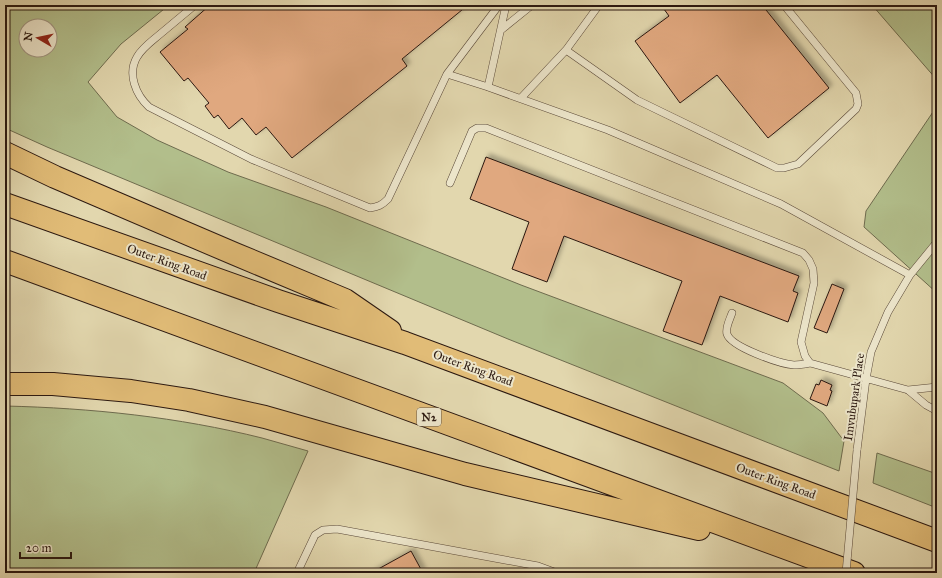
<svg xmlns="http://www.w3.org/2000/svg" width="942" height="578" viewBox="0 0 942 578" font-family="'IM FELL Great Primer',serif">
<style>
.green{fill:#b2be8b;stroke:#6e6b4e;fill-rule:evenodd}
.building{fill:#e0a87f;stroke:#2b1810;filter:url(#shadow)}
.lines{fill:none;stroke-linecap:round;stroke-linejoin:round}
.service-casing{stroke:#594838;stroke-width:8}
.motorway-casing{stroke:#2b1810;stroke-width:24}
.service{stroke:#ece5ca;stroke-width:7}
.motorway{stroke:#e1bc77;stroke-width:22}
.service-bridge-casing{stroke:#594838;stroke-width:8;stroke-linecap:butt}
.service-bridge{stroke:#ece5ca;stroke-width:7}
.labels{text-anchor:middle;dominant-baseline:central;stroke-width:4;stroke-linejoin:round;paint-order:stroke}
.shield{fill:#ece5ca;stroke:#655648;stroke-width:1}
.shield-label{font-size:11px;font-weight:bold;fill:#2b1810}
.street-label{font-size:12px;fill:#2b1810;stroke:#ece5ca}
</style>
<defs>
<filter id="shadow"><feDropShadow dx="3.5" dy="-3.5" stdDeviation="2" flood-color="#0004"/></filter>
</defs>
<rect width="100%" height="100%" fill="#e2d7ae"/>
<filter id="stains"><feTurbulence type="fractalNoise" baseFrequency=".005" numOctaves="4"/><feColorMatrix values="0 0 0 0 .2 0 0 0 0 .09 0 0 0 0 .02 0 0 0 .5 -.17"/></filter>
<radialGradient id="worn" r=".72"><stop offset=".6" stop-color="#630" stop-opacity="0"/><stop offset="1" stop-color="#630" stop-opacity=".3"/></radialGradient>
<path class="green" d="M5,5h164l-48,39 -33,38 29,35 40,23 71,32 98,35 195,78 262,98 40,30 21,28 -5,30 -331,-132 -461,-192 -42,-19zM26,26h24v24h-24z
M872,5h65v75z
M937,106v187l-73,-66 2,-16z
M5,406c86,2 173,11 257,32 15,4 31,9 46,13l-54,122h-249z
M877,453l60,21v34l-64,-25z"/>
<path class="building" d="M210,5h258l-66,54 5,7 -115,92 -26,-31 -10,8 -14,-17 -13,11 -11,-14 -4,3 -9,-12 4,-3 -21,-25 -4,3 -24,-29 28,-23 -3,-2z
M661,5h101l67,83 -61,50 -51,-63 -37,28 -45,-62 34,-25z
M486,157l313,119 -6,15 5,2 -10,29 -68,-26 -18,49 -39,-14 19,-50 -118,-45 -17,46 -35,-13 17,-47 -59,-23z
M832,284l12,5 -17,44 -13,-5z
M821,380l11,5 -2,5 2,1 -5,15 -17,-7 6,-15 3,1z
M411,551l12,22h-52z"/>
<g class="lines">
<g class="service-casing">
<path id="service" d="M195,5c-12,10 -24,20 -36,30 -7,6 -17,13 -22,22 -10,17 -1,38 12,50l102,52 119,49c8,-1 12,-3 18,-9l59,-125 41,13 120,43 173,74 129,71
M501,30l31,-25
M566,50l71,50 140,68h7l14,-4 58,-55 2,-5 -2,-11 -72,-88
M447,74l52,-69
M488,87l18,-82
M521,98l45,-48 33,-45
M450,183l22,-52 5,-3h9l317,125 6,7 4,9 1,14 -13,59 4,14 5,7 98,27 18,15 11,6
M732,313c-2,6 -7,15 -5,21 4,13 53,30 67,31 5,0 11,-1 16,-2
M908,390l29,-3
M857,450l9,-71 5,-27 17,-40 22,-37 27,-33
M297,573l18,-38 8,-5 14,-1 201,37 19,7"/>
</g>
<g class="motorway-casing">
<path id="motorway" d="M5,153l50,24 180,77 110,46 45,31
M5,204l273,97 127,42 532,198
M5,261l849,312
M5,384h48l78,7 58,9 76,17 200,57 234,55"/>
</g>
<use href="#service" class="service"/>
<use href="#motorway" class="motorway"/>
<g class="service-bridge-casing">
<path id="service-bridge" d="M846,573l11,-123"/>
</g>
<use href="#service-bridge" class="service-bridge"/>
</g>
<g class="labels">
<rect class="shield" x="417" y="408" width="24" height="18" rx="3"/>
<g class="shield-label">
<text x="429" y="417">N2</text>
</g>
<g class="street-label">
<text transform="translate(167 262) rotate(20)">Outer Ring Road</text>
<text transform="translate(473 368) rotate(20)">Outer Ring Road</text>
<text transform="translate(854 397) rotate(-82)">Imvubupark Place</text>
<text transform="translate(776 481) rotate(20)">Outer Ring Road</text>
</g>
</g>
<rect width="942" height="578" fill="none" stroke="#e2d7ae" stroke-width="20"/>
<rect x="6" y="6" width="930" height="566" fill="none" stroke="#2b1810" stroke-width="2"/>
<rect x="10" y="10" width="922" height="558" fill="none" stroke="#2b1810"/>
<g transform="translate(38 38) rotate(279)"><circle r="19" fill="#ece5ca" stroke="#9f9380"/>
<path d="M0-3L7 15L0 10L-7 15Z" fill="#8f2418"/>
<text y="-6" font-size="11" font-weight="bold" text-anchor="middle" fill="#2b1810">N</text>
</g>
<path d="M20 552v6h51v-6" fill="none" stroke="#2b1810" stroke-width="2"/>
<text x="26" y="552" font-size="12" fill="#2b1810" stroke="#ece5ca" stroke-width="3" paint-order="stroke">20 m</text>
<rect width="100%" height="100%" filter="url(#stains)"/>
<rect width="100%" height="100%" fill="url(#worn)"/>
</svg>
